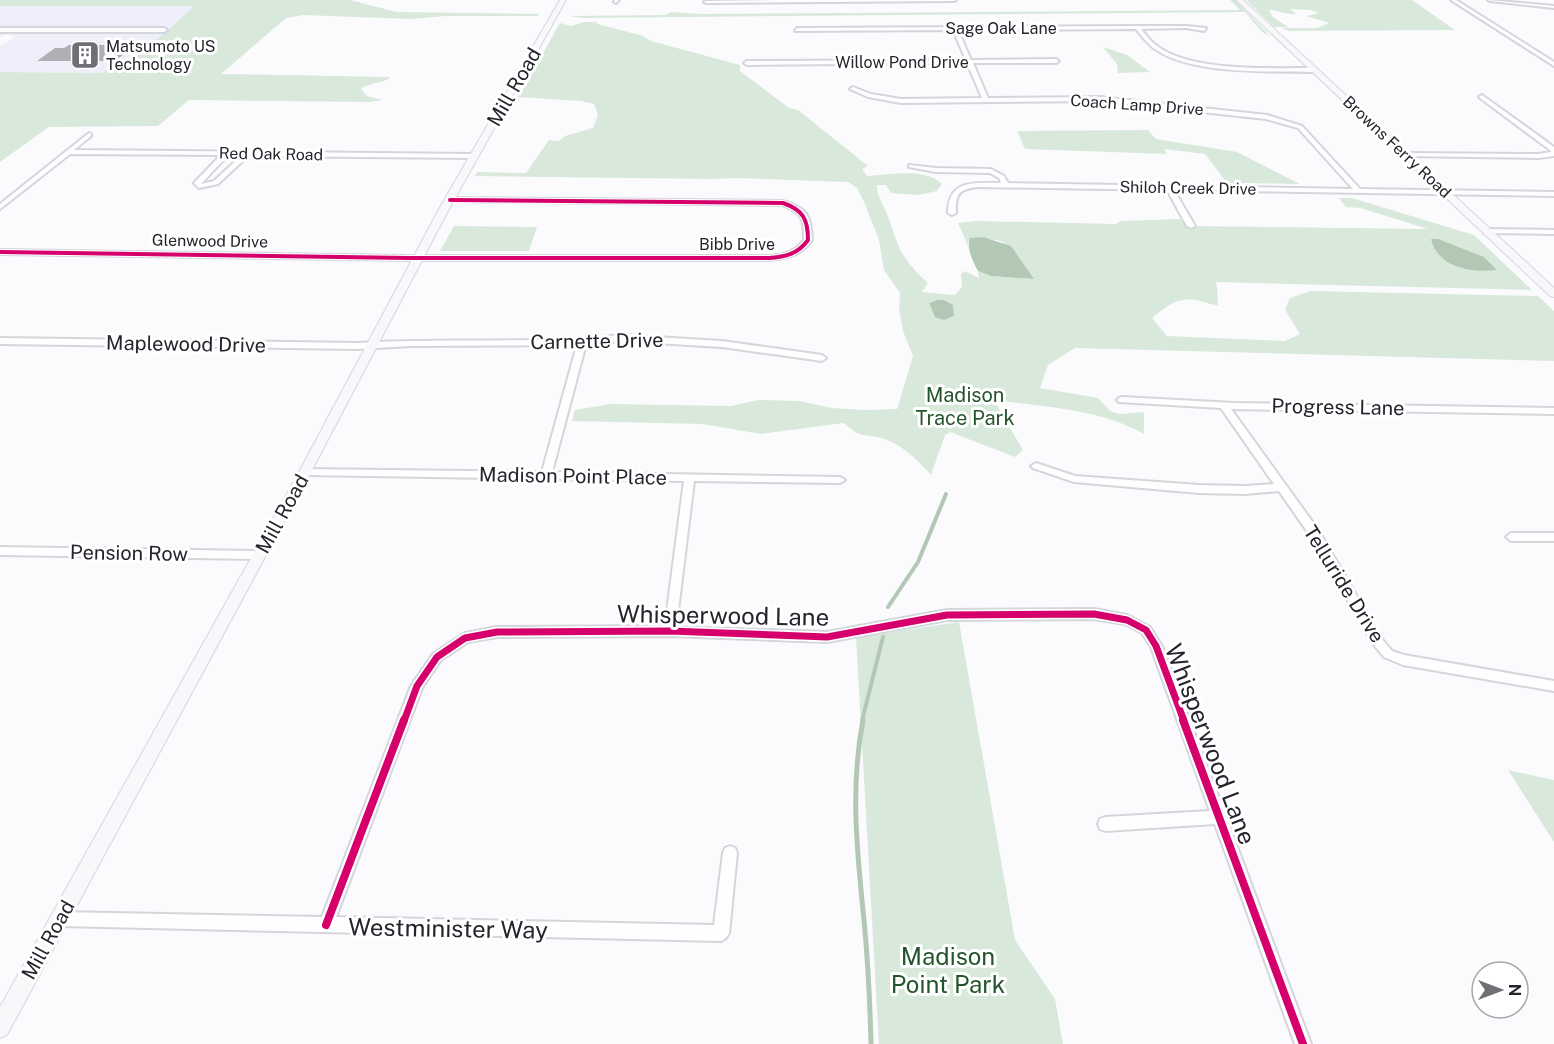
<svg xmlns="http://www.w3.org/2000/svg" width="1554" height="1044" viewBox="0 0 1554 1044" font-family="'Public Sans',sans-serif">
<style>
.built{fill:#eeeffa}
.green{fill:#d8e9db;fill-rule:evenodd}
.water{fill:#b2c8b4}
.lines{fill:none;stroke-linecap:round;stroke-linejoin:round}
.stream-far1{stroke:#b2c8b4;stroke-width:4}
.stream{stroke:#b2c8b4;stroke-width:5}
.building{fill:#afafb4}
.street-casing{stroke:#d5d6dc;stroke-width:4}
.secondary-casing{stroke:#d5d6dc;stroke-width:2}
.street{fill:#fefeff;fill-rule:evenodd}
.secondary{fill:#f8f8fb;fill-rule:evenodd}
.cycleway-far2-casing{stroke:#fff;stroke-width:6}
.cycleway-far1-casing{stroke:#fff;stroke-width:10}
.cycleway-casing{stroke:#fff;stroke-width:12}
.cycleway-far2{stroke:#d6006c;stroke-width:4}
.cycleway-far1{stroke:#d6006c;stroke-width:7}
.cycleway{stroke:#d6006c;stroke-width:8}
.labels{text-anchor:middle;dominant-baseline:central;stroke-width:6;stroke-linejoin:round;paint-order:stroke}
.far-street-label{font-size:16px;fill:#24242c;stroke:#fff}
.far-poi-label{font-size:16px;fill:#24242c;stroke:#fff;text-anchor:start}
.street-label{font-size:20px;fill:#24242c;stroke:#fff}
.park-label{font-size:20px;fill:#24542b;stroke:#fff}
.near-street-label{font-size:24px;fill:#24242c;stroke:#fff}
.near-park-label{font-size:24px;fill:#24542b;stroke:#fff}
</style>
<rect width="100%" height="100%" fill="#fbfbfe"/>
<path class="built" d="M0,6h195l-30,27 -40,28 -24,12 -101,-1v-26l16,-10 -11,-1 -5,3z"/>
<path class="green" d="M0,0h350l47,12 142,2 -1,2h-92l-35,3 -108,-4 -17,3 -65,56 170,3c-8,7 -21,5 -30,12l6,7 16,4 -13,2 -181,-2 -31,26 -109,1 -49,35v-90l101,1 24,-12 40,-28 29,-27h-194z
M1230,0h5l35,36 -8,-4 -17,-20 -664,6 -12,-2 96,-1 6,-3 29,2 540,-4z
M1246,0h166l43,30 -166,1 -8,-3h36l12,-5 -23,-7 13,-3 -8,-3 -21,-1 6,5c-9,1 -18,-4 -27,-4l4,7 15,10h-14z
M584,22h12l2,2 45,12 8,5 89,24v6l49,37 9,2 70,56 -6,3 5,7c23,-1 58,-9 75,8l-5,7 -19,4 -27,-2 -5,-8h-9c0,13 7,20 11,31 11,34 13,42 40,67l-6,9 33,3 7,-8 -1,-13 4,-3 14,7 -1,-7 13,5 43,3c-3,-4 -6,-7 -9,-12 -18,-27 -23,-31 -57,-26l1,7 -11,-25 18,-2 140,3 5,-3 59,-2 6,7 242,3 -68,-21 -14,-1 -7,-9h13l122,37 58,55 -317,-8 2,4 1,19c-8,0 -11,-3 -18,-4 -23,-5 -31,4 -48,17l15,18 118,5 15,-7 -15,-24 5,-12 20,-7 228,5 16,15v50l-479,-13 -27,17 -8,23 58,10 12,13 10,3 24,-2v22c-44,-25 -100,-27 -150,-34l29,50 -8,7 -65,-25 -5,3 -14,40c-12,-13 -27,-29 -44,-35 -20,-8 -25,1 -43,-17l-83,11 -59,-10 -130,-3 3,-11 36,-6 120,2 27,-6 41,1 33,7 33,2 32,-1 16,-53 -10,-25 -4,-23 1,-15 -16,-23 -5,-30 -14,-36 -8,-16 -9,-6 -111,-4 -25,1 -237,-3 2,-4 49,1 23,-33 10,1 6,-5 28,-8 5,-13 -4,-11 -13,-3 -63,-4 42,-74 11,3zM944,300c9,3 10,8 10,16l-10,4 -10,-6 -5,-10 3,-3z
M1103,47l24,8 23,17 -32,1 -1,-9z
M1148,130l8,9 81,13 63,32 -73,-1 -22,-29 -41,-5 3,5 -142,-5 -8,-18z
M454,226l83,1 -8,24h-89z
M959,622l56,318 40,59 8,45h-184l-23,-407z
M1508,770l46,10v62z"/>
<path class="water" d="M983,237l28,9 23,33 -43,-3 -13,-5c-5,-9 -12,-23 -8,-33z
M1431,239h7l46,18 13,13c-26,3 -59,-2 -66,-31z
M937,300h7l9,5 1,11 -10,4 -9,-3 -6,-14z"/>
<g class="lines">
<path class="stream-far1" d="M888,607l30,-45 28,-68
M862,721l21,-84"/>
<path class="stream" d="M863,720c-13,67 -6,132 1,200 4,42 6,83 7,124"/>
</g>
<path class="building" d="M69,45h67l-21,16h-78l18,-13h9z"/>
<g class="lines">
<g class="street-casing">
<path id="street" d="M615,0h4l-3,3 -2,-1z
M779,0h177l-2,1 -248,2 -2,-1 2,-1z
M1451,0h5l98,62v4z
M1488,0l66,6v2l-64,-7z
M1137,26h49l20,2 -2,3 -18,-3 -45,1c5,6 10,13 16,17 34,26 115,22 157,22l3,2 -3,2c-44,-1 -123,3 -159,-23 -8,-5 -13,-13 -19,-20l-178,1 13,30 85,-1 3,2 -3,2h-83l15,35 112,-1 167,18 35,11 58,63 194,3v4l-380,-6 21,36 -4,2 -4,-2 -20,-36 -189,-3c-19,2 -23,7 -22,26l-4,2 -4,-2c0,-34 27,-30 53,-30l-2,-5 -9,-5 -54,-1 -27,-5v-2l27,3 55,1 13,7 4,7 345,6 -55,-61 -32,-9 -166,-18 -199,2 -33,-6 -18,-8 3,-2 18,7 30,5 81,-1 -15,-35 -220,2 -3,-2 3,-2 219,-1 -13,-30 -158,1 2,-3z
M0,28h164l3,2 -3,2h-164z
M1482,95l72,52v9l-16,2 -135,-2 -1,-1 3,-2 133,1 13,-2 -1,-2 -70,-52 -1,-1z
M89,133l2,1v2l-17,14 400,4 3,2 -3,2 -226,-2 -30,28 -19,4 -5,-5 27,-28 -151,-1 -70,55v-5zM228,155l13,1 -27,25 -13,3z
M450,198l333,3c24,7 28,14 29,39 -11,15 -25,19 -43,20h-360l-409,-6v-4l409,6h360c15,-1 26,-4 35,-16 0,-21 -1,-27 -22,-35l-334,-4v-2z
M1484,229l70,1v4l-67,-1h-3z
M622,335l100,6 100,14 4,3 -4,3 -100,-14 -100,-6 -36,3 -34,128 288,5 5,3 -5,3 -146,-2 -18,146 151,5 120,-22 147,-1 33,6 23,12 12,19 149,398h-16l-80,-220 -110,7 -5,-2 -2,-5 2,-5 5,-2 105,-6 -59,-164 -9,-14 -17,-9 -31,-5 -147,1 -120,22 -157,-6 -173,1 -29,5 -27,18 -19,28 -86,229 378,8 9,-72 2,-5 5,-2 5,2 2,5 -8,80 -3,5 -5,3 -662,-15 -5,-2 -2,-5 2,-5 5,-2 263,5 89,-231 22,-32 32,-21 32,-6 168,-1 19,-145 -379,-6 -5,-3 5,-3 237,3 35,-127 -166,1 -53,3 -358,-5v-6l358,5c88,-5 176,1 264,-8z
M1122,397l112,6 320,5v6l-323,-5 88,122 62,107 11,13 12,4 150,26v10l-151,-26 -19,-8 -11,-13 -62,-107 -32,-46 -34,3 -46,-1 -125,-11 -41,-14 -2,-2 5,-3 39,13 124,9 46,1 29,-2 -53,-76 -102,-6 -2,-2 2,-2z
M1511,533h43v8h-43l-5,-4z
M0,547l259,4 4,1 1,3 -1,3 -4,1 -259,-4z"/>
</g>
<g class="secondary-casing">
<path id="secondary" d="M560,0h6l-117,209 -138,263 -304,563 -7,3v-31l299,-535 140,-263z
M1236,0h7l311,288v9l-4,-1z"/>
</g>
<use href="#street" class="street"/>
<use href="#secondary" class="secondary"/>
<g class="cycleway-far2-casing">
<path id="cycleway-far2" d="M0,252l409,6h360c16,-1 29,-4 39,-18 0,-21 -5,-30 -25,-37l-333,-3"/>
</g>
<g class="cycleway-far1-casing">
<path id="cycleway-far1" d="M404,721l13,-35 20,-29 28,-19 32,-6 173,-1 157,6 120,-22 147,-1 33,6 19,10 10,16 28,75"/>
</g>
<g class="cycleway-casing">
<path id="cycleway" d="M1183,720l120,324
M326,925l78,-205"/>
</g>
<use href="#cycleway-far2" class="cycleway-far2"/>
<use href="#cycleway-far1" class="cycleway-far1"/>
<use href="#cycleway" class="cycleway"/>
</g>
<defs>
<g id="building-square" transform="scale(1.5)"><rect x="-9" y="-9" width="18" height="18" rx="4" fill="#6f6f76" stroke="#fff"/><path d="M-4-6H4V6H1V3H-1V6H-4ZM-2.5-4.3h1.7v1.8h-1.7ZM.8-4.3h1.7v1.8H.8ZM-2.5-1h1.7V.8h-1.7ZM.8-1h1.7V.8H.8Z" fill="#fff"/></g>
</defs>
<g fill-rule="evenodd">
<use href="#building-square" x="85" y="55"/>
</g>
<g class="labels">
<g class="far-street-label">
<text x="1001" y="28">Sage Oak Lane</text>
<text x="902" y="62">Willow Pond Drive</text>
<text transform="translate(1137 105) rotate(4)">Coach Lamp Drive</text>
<text transform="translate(1397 147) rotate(43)">Browns Ferry Road</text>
<text transform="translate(271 154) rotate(1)">Red Oak Road</text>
<text transform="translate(1188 188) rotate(1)">Shiloh Creek Drive</text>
<text transform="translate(210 241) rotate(1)">Glenwood Drive</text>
<text x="737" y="244">Bibb Drive</text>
</g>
<g class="far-poi-label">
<text x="106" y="46">Matsumoto US<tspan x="106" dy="18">Technology</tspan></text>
</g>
<g class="street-label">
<text transform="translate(514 87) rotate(-60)">Mill Road</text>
<text transform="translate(597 341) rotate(-1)">Carnette Drive</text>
<text transform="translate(186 344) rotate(1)">Maplewood Drive</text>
<text transform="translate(1338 407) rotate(1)">Progress Lane</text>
<text transform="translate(573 476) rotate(1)">Madison Point Place</text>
<text transform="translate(282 514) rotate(-61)">Mill Road</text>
<text transform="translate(129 553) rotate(1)">Pension Row</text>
<text transform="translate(1344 584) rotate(58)">Telluride Drive</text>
<text transform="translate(48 940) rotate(-61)">Mill Road</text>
</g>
<g class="park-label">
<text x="965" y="395">Madison<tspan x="965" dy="23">Trace Park</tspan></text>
</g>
<g class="near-street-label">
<text transform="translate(723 615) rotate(1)">Whisperwood Lane</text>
<text transform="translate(1211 744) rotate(69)">Whisperwood Lane</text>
<text transform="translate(448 928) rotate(1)">Westminister Way</text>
</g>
<g class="near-park-label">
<text x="948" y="956">Madison<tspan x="948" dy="28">Point Park</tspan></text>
</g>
</g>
<g transform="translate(1500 990) rotate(90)"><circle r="28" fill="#ffffff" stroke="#a7a7ab" stroke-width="1.5"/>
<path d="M0-4.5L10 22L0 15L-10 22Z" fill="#6f6f76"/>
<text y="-9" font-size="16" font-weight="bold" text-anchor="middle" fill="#24242c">N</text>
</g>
</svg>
